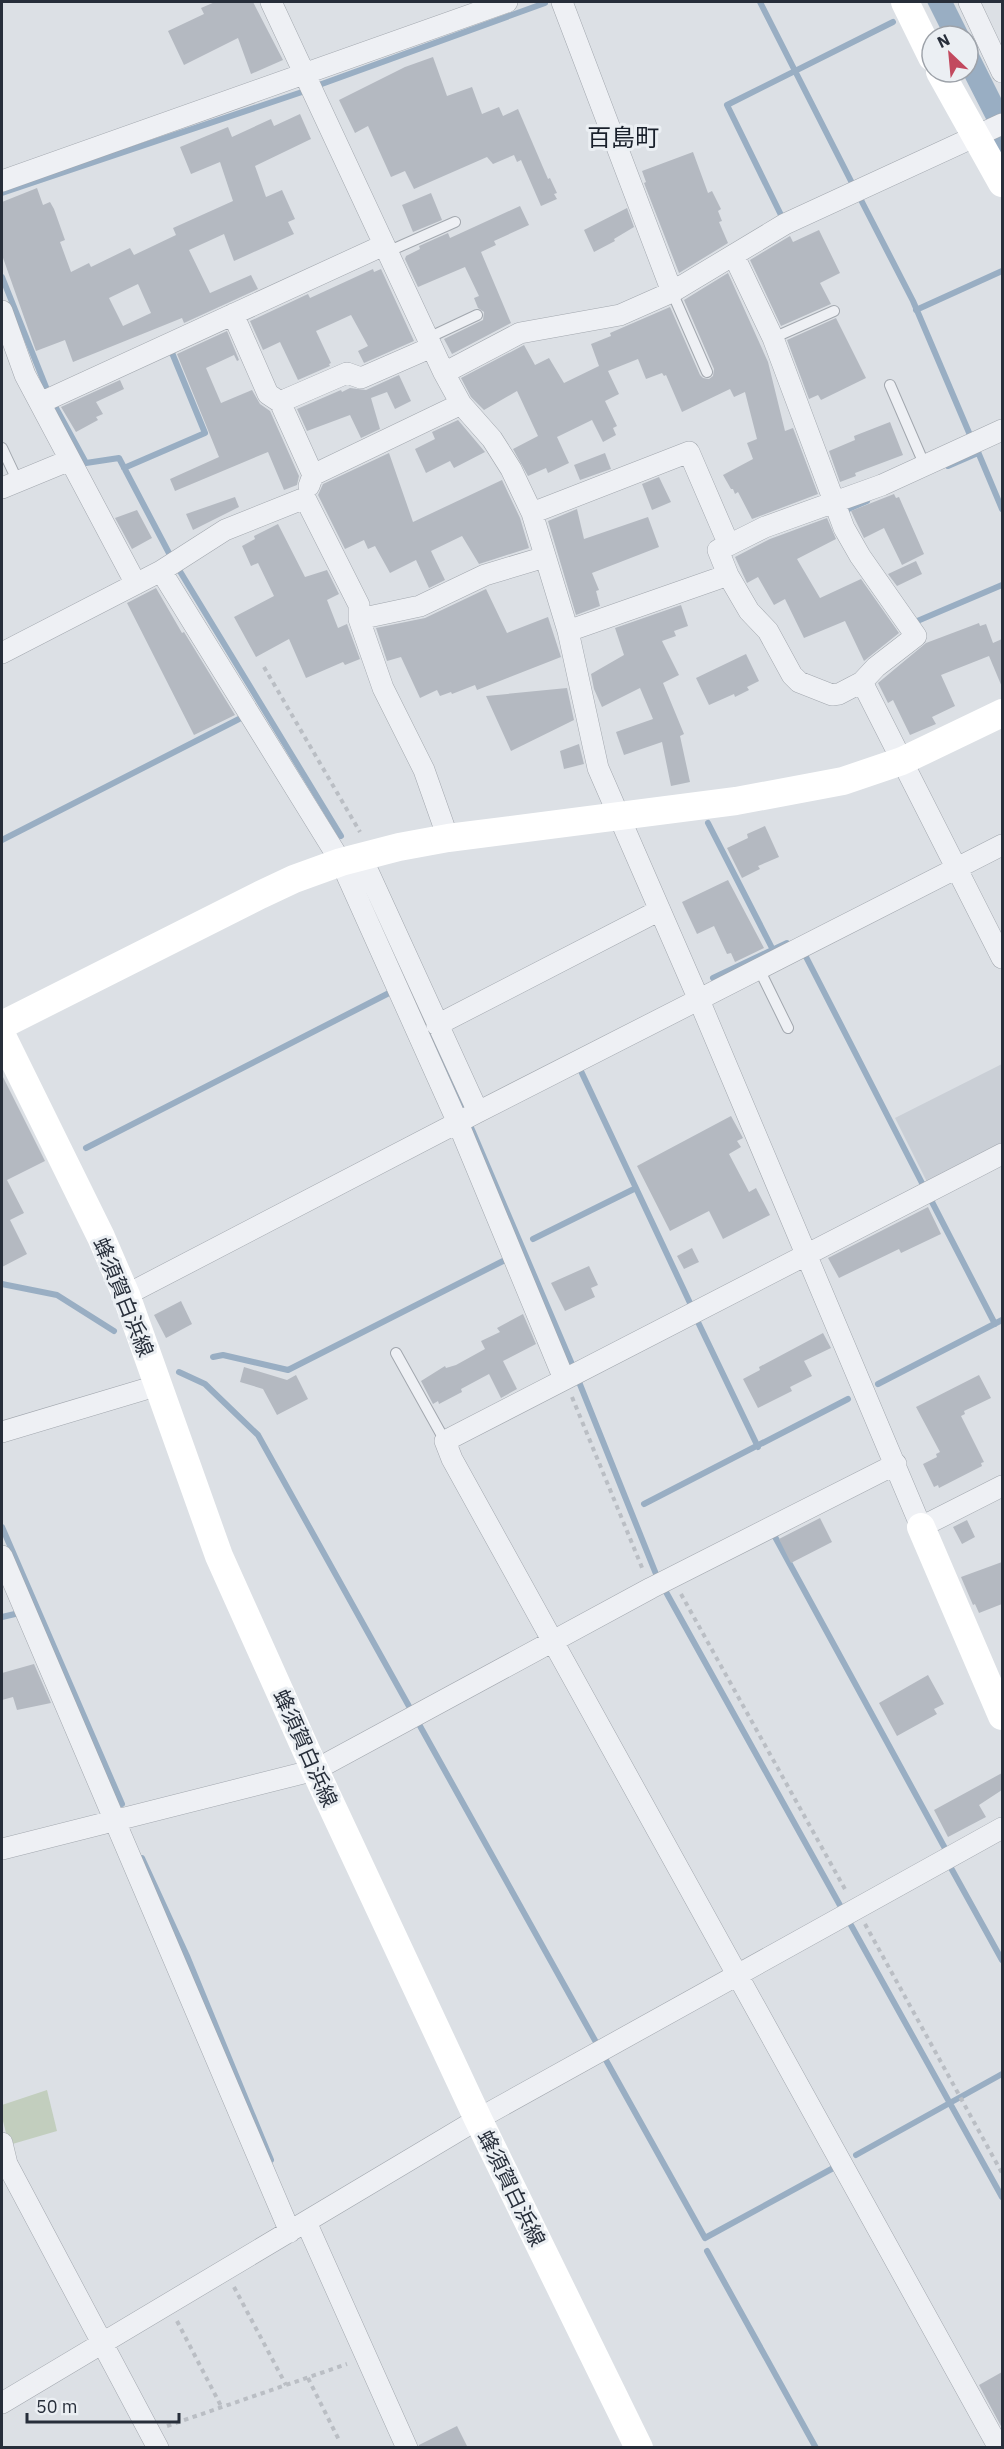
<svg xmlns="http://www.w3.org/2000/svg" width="1004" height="2449" viewBox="0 0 1004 2449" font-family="'IBM Plex Sans','Noto Sans JP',sans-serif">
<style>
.built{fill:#cacfd6}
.green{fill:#c2cebe}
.water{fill:#99aec3}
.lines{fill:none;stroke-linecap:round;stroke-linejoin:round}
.stream{stroke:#99aec3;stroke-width:6}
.building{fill:#b4b9c1;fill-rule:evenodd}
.lane-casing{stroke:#a2a7ae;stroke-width:12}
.street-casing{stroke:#a2a7ae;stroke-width:22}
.path{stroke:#babec4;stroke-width:4;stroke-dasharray:4.5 4.5;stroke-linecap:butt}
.lane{stroke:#eef0f4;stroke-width:10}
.street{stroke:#eef0f4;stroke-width:21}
.secondary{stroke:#fff;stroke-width:28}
.labels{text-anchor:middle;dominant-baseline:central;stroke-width:6;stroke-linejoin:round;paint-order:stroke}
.street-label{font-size:21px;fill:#272e3a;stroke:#ebeff3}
.quarter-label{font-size:24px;fill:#19202b;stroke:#ebeff3}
</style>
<rect width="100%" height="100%" fill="#dce0e5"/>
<path class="built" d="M1002,1064v80l-75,38 -32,-64z"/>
<path class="green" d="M47,2090l10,41 -48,14 -7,-28v-12z"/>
<path class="water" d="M927,2h26l49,98v57l-11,-19 -4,-17 -25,-49h6v-36h-24z"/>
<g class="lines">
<path class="stream" d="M760,2l92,181
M319,85l226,-82
M2,193l300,-101
M861,200l52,101 57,134
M782,217l-55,-112 166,-83
M2,277l44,110
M916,310l86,-39
M56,408l30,55 33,-5 51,97 171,281
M978,452l24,57
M948,466l30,-13
M124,468l81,-35 -35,-85
M846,510l21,-9
M917,626l-2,-4 87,-37
M708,823l65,127
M2,840l237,-121
M389,943l84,189 98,230 85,212 346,623
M803,951l120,234
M713,978l74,-35
M580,1069l110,234
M86,1148l305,-156
M932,1202l63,122
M533,1239l103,-51
M2,1284l55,11 57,36
M697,1320l61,127
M213,1357l10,-2 65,15 219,-111
M179,1372l26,12 53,51 447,803 132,-72
M878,1384l124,-64
M644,1504l204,-105
M2,1527l120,277
M774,1535l173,317
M2,1617l13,-3
M142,1858l45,98 84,204
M951,1868l51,92
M856,2155l146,-81
M707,2251l109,197"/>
</g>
<path class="building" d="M215,2h38l30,58 -32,14 -13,-36 -54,27 -16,-34 36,-17 -3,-6z
M433,57l14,39 25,-9 10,27 17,-7 4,9 15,-7 30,70 2,-1 7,15 -3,1 3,5 -16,7 -20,-46 -4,2 -3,-7 -21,9 -6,-7 -73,32 -9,-18 -14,6 -23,-51 -13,7 -16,-33 66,-33z
M300,114l11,25 -56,27 11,31 16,-7 13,29 -7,3 6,12 -60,27 -10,-27 -35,16 21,43 41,-18 7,14 -74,34 -2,-5 -109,44 -8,-22 -29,11 -34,-96v-53l35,-14 6,17 7,-3 4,7 11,31 -5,2 11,30 18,-9 2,4 39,-19 4,7 42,-20 -3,-7 60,-27 -13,-39 -29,12 -11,-27 48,-20 4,10 39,-18 3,7zM138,284l13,29 -28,13 -14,-28z
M693,152l15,41 4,-2 9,18 -3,2 4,10 -3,1 9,21 -49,30 -35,-90 2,-1 -4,-11z
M431,193l11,27 -29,12 -11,-27z
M520,206l9,19 -35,16 2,4 -15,7 30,71 -59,31 -8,-15 39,-19 1,-8 -6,-4 -4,-10 5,-2 -14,-29 -47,20 -13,-28 1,-3 14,-7 -1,-3 29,-13 2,5z
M627,208l7,19 -20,12 1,2 -21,11 -10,-22z
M819,230l21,43 -20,10 11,21 -50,22 -31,-66 40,-24 3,6z
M373,269l1,3 7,-3 33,72 -50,22 -6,-12 10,-5 -17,-31 -35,16 15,32 -2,1 1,2 -32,14 -18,-38 -17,8 -13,-29 58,-27 2,4z
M728,273l40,89 17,69 8,-3 25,66 -66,25 -14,-27 -3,2 -2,-5h-2l-8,-14 30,-16 -6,-16 10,-4 -12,-47 -11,5 -4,-8 -48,23 -16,-37 -2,1 -2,-3 -16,6 -8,-20 -30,12 11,23 -14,7 12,25 -4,2 3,7 -13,7 -11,-22 -35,17 12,26 -21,10 -2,-5 -18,8 -15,-27 25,-13 -21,-45 -33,19 -13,-13 -10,-19 63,-33 11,20 14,-7 15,25 35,-17 -8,-22 20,-8 -1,-3 60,-26 30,68 3,3 6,1 4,-3 1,-7 -30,-69z
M836,318l30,60 -45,22 -3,-5 -9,4 -22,-59z
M227,331l12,29 -2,1 -3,-6 -28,13 15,35 31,-13 8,14 10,7 29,65 -2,9 -13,5 -16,-38 -93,39 -5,-12 49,-22 -42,-103z
M399,375l12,26 -16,8 -8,-17 -16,6 9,31 -19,9 -11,-23 -43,16 -10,-22 44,-19 1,2 8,-4 16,2z
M120,380l4,9 -28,13 7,12 -7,3 2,3 -22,12 -15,-25z
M458,420l27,32 -31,16 -4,-7 -24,12 -11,-24 20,-10 -3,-7z
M890,422l13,33 -48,18 1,3 -16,6 -11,-31 26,-11 -1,-4z
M389,453l24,69 89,-42 18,38 9,30 -50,16 -17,-28 -31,15 14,29 -16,8 -13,-28 -26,13 -15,-27 -7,3 -4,-9 -19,9 -27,-54 5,-11z
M605,453l6,16 -31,11 -6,-15z
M659,477l12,25 -19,8 -10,-26z
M894,494l2,4 3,-1 25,57 -22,11 -18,-37 -20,10 -13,-27z
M235,497l4,10 -46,23 -7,-16z
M577,509l7,30 64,-22 11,30 -67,26 7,17 -3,1 4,15 -24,9 -28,-94z
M137,510l15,28 -20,11 -17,-31z
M827,518l9,21 -39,20 23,39 41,-19 38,54 -35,28 -19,-40 -41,17 -19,-39 -11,6 -16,-28 -11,6 -12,-26 35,-18z
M278,524l27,53 22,-7 12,24 -12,6 11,28 9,-4 13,35 -15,6 -2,-3 -37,16 -17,-39 -33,18 -22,-40 40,-21 -16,-33 -7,3 -9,-20 13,-7 -1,-3z
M916,561l6,13 -25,12 -9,-12z
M156,588l26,45 2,-1 51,83 -41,20 -67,-132z
M486,589l21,44 41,-16 13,40 -84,33 -2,-5 -23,9 -1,-2 -11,4 -3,-6 -17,8 -19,-41 -14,4 -11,-33 49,-10z
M681,605l7,21 -14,5 2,5 -14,5 17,34 -16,8 21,51 -4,2 10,46 -19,4 -9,-44 -38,13 -8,-23 37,-13 -13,-31 -38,19 -8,-18 -3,-15 33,-19 -9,-27z
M979,623l1,3 6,-2 7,19 9,-4v48l-13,-31 -48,19 14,31 -23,11 4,7 -26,11 -17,-35 -5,3 -10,-20 48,-40z
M746,654l13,27 -12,6 2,3 -14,7 -1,-3 -25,11 -13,-27z
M567,688l7,32 -63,31 -25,-55z
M579,744l5,20 -20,5 -4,-18z
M765,826l14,31 -21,9 2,3 -18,9 -15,-30 21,-10 -1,-4z
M728,880l36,68 -29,14 -4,-9 -4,1 -13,-28 -17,8 -15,-32z
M2,1075l43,86 -38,19 17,33 -14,7 17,34 -25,13z
M731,1116l12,22 -6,3 4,6 -12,7 20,38 7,-4 14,27 -47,24 -14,-28 -39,20 -33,-65z
M928,1207l13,27 -40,19 -2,-4 -60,29 -11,-20z
M692,1248l7,14 -15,7 -7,-13z
M589,1266l9,19 -7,3 4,9 -30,14 -14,-28z
M181,1301l11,23 -26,14 -12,-23z
M523,1314l13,30 -33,17 14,28 -16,9 -12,-24 -28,15 1,3 -23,12 -1,-3 -5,3 -12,-23 24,-15 1,2 10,-3 29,-16 -4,-8 19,-9 -3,-4z
M823,1333l8,15 -27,13 8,15 -22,11 2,4 -34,17 -15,-29 17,-9 -1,-3z
M244,1367l43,13 9,-5 12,24 -31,16 -14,-26 -23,-7z
M979,1375l12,23 -27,13 1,3 -4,2 23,46 -3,1 1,3 -43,22 -1,-3 -4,2 -11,-23 14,-7 -1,-3 4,-2 -24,-45z
M820,1518l12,24 -41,21 -12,-24z
M967,1520l8,17 -13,7 -9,-17z
M1002,1562v42l-23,9 -4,-9 -2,1 -12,-28z
M34,1664l17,39 -34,7 -4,-13 -11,3v-27z
M928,1675l16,29 -10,5 3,5 -40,22 -18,-33z
M1002,1773v17l-23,15 7,12 -38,20 -14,-27z
M1002,2372v56l-23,-43z
M457,2426l11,22h-49v-3z"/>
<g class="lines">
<g class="lane-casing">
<path id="lane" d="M387,252l68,-30
M672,292l35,80
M428,338l49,-23
M773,338l61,-27
M890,385l35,81
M2,448l16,34
M759,969l29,59
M396,1353l49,88"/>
</g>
<g class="street-casing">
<path id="street" d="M271,2l173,371 17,31 31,35 19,30 21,44 36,118 30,137 101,232 222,527 81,-41
M562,2l110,290
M969,2l33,70
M2,181l505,-179
M734,256l39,82 71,190 16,28 56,80 -40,31 -14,15
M2,311l23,64 111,209
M233,314l35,80 12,8
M444,373l76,-40 100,-18 52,-23 113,-68 217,-100
M40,403l344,-158
M313,475l-33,-73 67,-29 14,5 71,-31
M309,486l4,-11 148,-71
M2,488l68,-28
M532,513l157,-61 40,93 36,-18 117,-42 120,-55
M729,545l-11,5 10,25 21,36 19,20 24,44 7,7 33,13 7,-1 23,-12 140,276
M161,571l64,-41 80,-32 54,107v14
M568,631l160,-56
M2,653l159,-82 180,291 117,261 106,256
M448,838l-24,-68 -41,-82 -24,-69 61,-13 65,-31 60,-18
M361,856l117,256
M437,1025l223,-115
M126,1295l352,-183 524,-267
M2,1432l157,-47
M2,1556l288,676
M2,1849l313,-79 336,-182 245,-124
M2,2143l5,21 151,284
M306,2222l101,226
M2,2403l476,-284 524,-291
M999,2448l-547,-989 -7,-18 557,-287"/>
</g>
<path class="path" d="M264,667l96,165
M572,1397l71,173
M681,1594l165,297
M865,1924l137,249
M234,2287l52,98
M177,2321l45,87
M308,2378l32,64
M167,2426l180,-62"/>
<use href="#lane" class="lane"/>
<use href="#street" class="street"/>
<path class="secondary" d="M905,2l27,55
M940,72l62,111
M2,1025l258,-130 34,-16 47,-17 58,-15 49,-9 288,-37 107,-20 59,-20 100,-48
M2,1036l99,201 25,58 93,261 96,214 163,349 161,329
M921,1527l81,189"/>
</g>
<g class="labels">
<g class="street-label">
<text transform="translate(124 1297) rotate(68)">蜂須賀白浜線</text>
<text transform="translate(306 1748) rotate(66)">蜂須賀白浜線</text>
<text transform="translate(512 2188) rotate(64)">蜂須賀白浜線</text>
</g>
<g class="quarter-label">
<text x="623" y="137">百島町</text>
</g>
</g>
<rect width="1004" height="2449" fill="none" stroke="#272e3a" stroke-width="6"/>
<g transform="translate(950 54) rotate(334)"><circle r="28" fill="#ebeff3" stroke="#9da2a9" stroke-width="1.5"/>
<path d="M0-4.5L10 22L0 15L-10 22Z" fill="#c2495e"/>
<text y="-9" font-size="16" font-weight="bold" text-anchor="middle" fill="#272e3a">N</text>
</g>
<path d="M27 2413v9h152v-9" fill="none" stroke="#272e3a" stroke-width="3"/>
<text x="36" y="2413" font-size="18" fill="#272e3a" stroke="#ebeff3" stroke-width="4.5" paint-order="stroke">50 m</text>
</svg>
